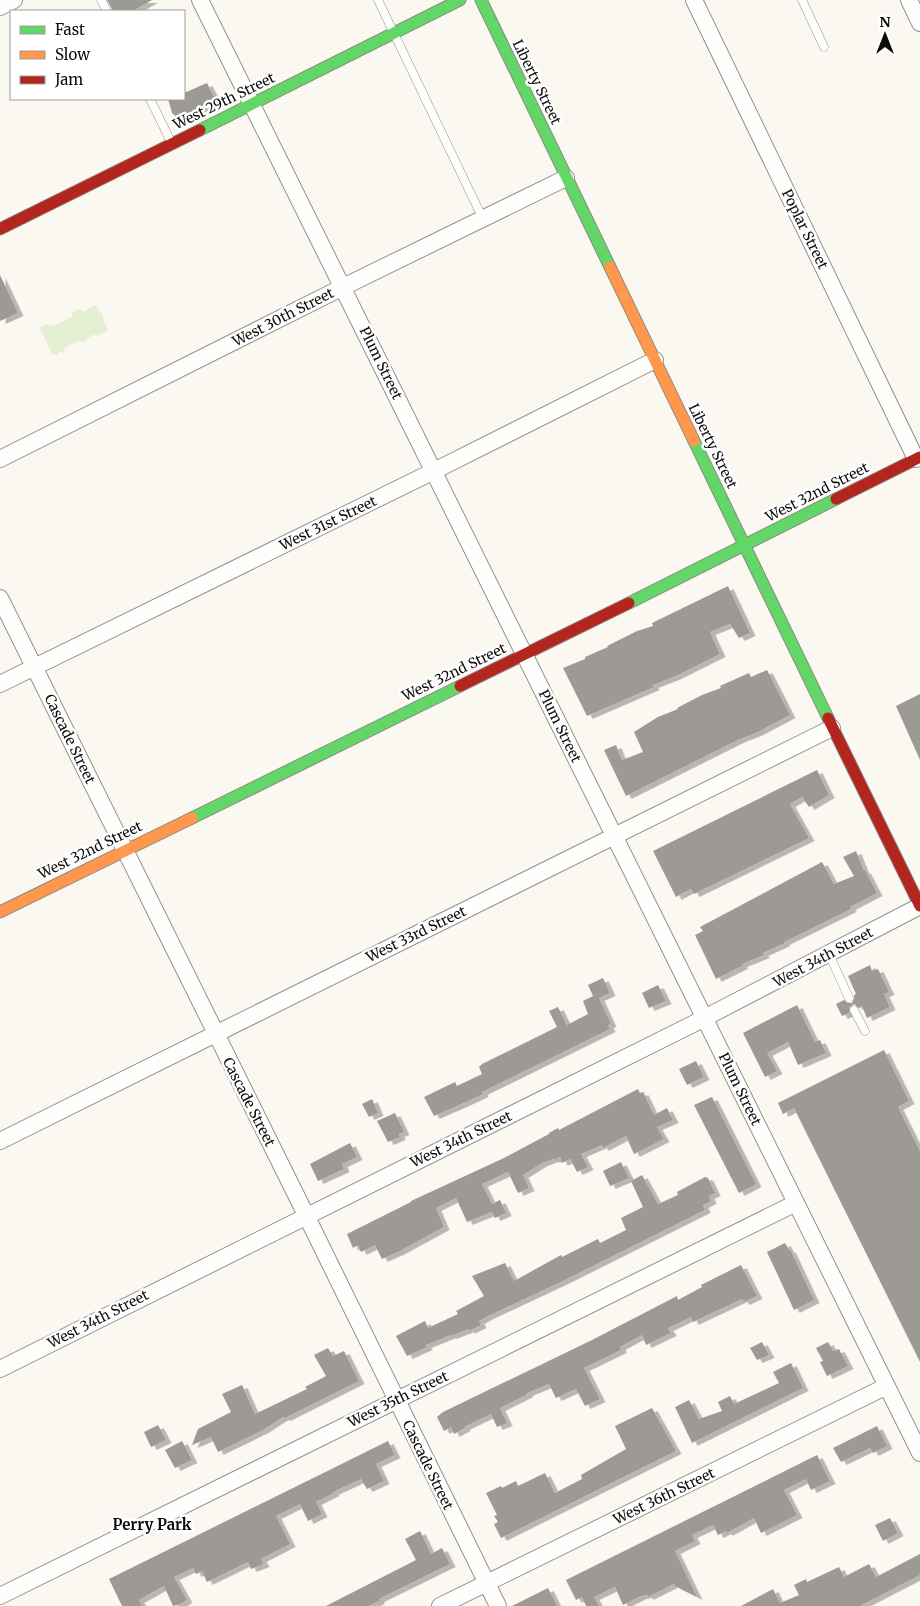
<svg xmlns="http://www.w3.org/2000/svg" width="920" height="1606" viewBox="0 0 920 1606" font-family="Merriweather,serif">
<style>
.green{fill:#e4efd1}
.building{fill:#9d9a96;filter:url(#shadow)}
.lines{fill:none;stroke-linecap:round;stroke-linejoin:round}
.lane-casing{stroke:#93928f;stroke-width:9}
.street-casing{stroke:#93928f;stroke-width:18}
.fast-casing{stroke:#8a8985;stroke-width:13}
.slow-casing{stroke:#8a8985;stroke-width:13}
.jam-casing{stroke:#8a8985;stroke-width:13}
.lane{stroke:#fefefd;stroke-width:8}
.street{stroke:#fefefd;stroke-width:16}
.fast{stroke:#63d668;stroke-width:11}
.slow{stroke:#ff974d;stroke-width:11}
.jam{stroke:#b3261e;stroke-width:11}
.labels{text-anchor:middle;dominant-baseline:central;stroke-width:5;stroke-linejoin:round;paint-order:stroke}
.street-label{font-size:14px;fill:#0c0c0c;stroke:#fff}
.neighbourhood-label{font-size:15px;font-weight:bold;fill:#0c0c0c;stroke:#fff}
</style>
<defs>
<filter id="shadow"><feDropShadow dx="5.5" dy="3" stdDeviation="0" flood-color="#0004"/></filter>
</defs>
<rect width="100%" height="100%" fill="#faf8f0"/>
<path class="green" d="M96,305l3,7 4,2v6l5,10 -12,6 -3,-2 -9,8 -5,-1 -15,7 1,3 -3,2 -1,-3 -4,5 -5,-1 -12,-26 7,-4 6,2 19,-9v-4l8,-4 3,3z"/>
<path class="building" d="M107,0h45l-19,11h-20z
M207,83l6,12 7,5 -40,20 -8,-7 -4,-14h16v-6z
M0,275l18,38 -18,8z
M728,586l22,47 -11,5 -9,-14 -20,8 10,22 -44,22 -23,9 1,2 -67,29 -24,-48 22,-9v-2l23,-10 -1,-1 30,-15 16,-5 -1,-3z
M767,670l23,45 -34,18 -16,6 -114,57 -22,-46 12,-5 6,15 21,-8 -9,-20 24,-15 20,-8 -1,-1 25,-13 19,-7 -1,-2 29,-13 2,4z
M920,694v66l-24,-54z
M817,770l12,25 -20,12 -7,-10 -12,7 19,34 -115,56 -3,-5 -15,8 -23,-46z
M856,851l8,20 1,-1 12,23 -27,14 1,2 -67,33 1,1 -22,10 1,2 -22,9v2l-26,13 -21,-44 8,-4 -3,-4 122,-65 12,22 20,-8 -11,-19z
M870,965l2,6 6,-2 11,23 -5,2 6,13 -23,11 -5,-12 -3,2 -5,-4 -5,3v6l-7,3 -6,-12 8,-4 4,3h4l2,-4v-4l2,-1 -8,-18z
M603,978l7,15 -11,5 12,26 -3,1 2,4 -128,63 1,2 -17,8 -32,14 -10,-19 31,-15 2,4 25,-12 -3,-7 3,-3 75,-37 -8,-16 9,-4 9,18 21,-11 -5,-13 10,-5 -5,-11z
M658,985l8,16 -17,7 -7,-15z
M797,1005l18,37 5,-2 6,13 -28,12 -10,-23 -21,11 10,18 -12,6 -22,-44z
M884,1050l25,51 -11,6 22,44v211l-126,-254 -11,6 -5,-11z
M696,1061l8,16 -17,8 -8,-16z
M638,1089l2,4 3,-1 11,23 13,-7 6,12 -16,7 7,12 -30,15 -8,-18 -23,12 -1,-3 -21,9 7,13 -11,5 -7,-13 -8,4 -2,-6 -6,3 -1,-1 -11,4 -19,12 6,13 -11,5 -10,-21 -26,12 10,20 8,-4 6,13 -11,5 -3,-6 -25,10 -11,-24 -20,10 8,19 -46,25 -16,7 -7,-14 -14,7 -3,-7 -5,3 -6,-14 64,-32v-1l93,-43 45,-24v-1l9,-5 1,2z
M712,1097l44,87 -17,9 -45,-88z
M372,1099l6,14 -9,4 -7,-13z
M395,1113l9,19 -5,2 1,3 -12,5 -11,-21z
M350,1143l7,14 -15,7 2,5 -26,12 -8,-17z
M621,1162l8,16 -19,8 -7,-15z
M642,1175l16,29 20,-9 -1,-3 28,-15 3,1 7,15 -6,3 2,5 -8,4 2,5 -140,70 -77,36 -9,5 2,4 -12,6v-2l-18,7v-1l-25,10 1,2 -20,9 -11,-20 29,-15 3,7 30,-14 -2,-3 28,-15 -12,-20 33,-13 9,18 47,-26 1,2 36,-18 2,4 26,-13 -5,-12 22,-11 -12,-26z
M785,1243l4,7 1,-1 24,51 -20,10 -27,-58z
M741,1265l16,31 -13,6 -2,-3 -49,23 -2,-5 -23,11 3,5 -25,12 -4,-10 -22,12 1,3 -37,18 16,31 -15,7 -9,-17 -20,9 -7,-14 -22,9 1,1 -28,14 7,15 -10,4 -6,-13 -27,13 1,1 -11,6 -3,-7 -7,4 -7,-14 6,-5 149,-72 85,-44 1,4 24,-13 -1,-2z
M762,1342l7,13 -12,5 -7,-12z
M828,1342l5,9 6,-2 9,17 -21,10 -7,-14 3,-1 -7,-13z
M328,1348l5,8 11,-5 15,30 -74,37 -2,-1 -20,13 -45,22 -7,-15 -19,8 6,-16 33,-17 -9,-18 20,-9 13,29 52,-25 -2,-2 21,-11 -12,-21z
M791,1363l12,25 -111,55 -17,-36 14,-7 10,19 23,-8 -4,-9 12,-6 4,8 45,-21 -6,-11z
M652,1408l24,43 -175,87 -7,-14 4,-2 -4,-6 3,-1 -11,-22 15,-7 1,2 14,-7 2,5 27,-13 10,20 27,-14 -1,-4 45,-26 -11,-23z
M158,1425l8,15 -15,7 -7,-15z
M877,1426l10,20 -14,7 -3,-5 -29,14 -8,-14z
M182,1441l10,19 -17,8 -10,-18z
M388,1441l7,14 -19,9 8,17 -17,8 -6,-10 -28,13 1,1 -18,9 6,12 -14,7 -8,-17 -24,12 14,28 -29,15 3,5 -13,5 -3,-7 -41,20 -5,-11 -6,3 -3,-6 -19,9 13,23 -7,4 -7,2 -9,-20 -25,14 3,6h-20l-13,-27z
M817,1455l13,26 -19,9 -5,-11 -22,11 13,25 -36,18 -7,-15 -27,15 -1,-2 -8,4 -5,-10 -21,10 3,6 -20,10 22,46 -22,-11 -1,-2 -26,13 -1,-2 -6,1 -18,9 -8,-18 -21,10 5,9h-13l-4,-9 -6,3 -10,-20z
M890,1518l8,15 -15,8 -8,-16z
M420,1531l11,23 11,-6 8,16 -71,35v2l-10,5h-43l90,-46 -11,-21z
M920,1554v21l-60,31h-119l32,-17 7,14 19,-8 -5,-10 12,-6 1,3 32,-15 5,10 25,-13 7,13z
M548,1588l9,18h-45z"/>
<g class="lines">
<g class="lane-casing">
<path id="lane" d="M101,0l6,11
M378,0l105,219
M802,0l22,47
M150,99l21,43
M829,954l20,44
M854,1010l11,21"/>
</g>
<g class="street-casing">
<path id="street" d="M200,0l720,1453
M694,0l222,459
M909,0l11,23
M0,7l14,-7
M0,459l343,-172 223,-109
M0,598l306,617 192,391
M0,684l434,-213 221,-111
M0,1141l832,-413
M0,1369l691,-344 229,-119
M0,1596l796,-393
M440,1606l447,-220"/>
</g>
<g class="fast-casing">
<path id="fast" d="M481,0l129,267
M200,130l260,-130
M694,441l134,277
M629,603l207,-104
M192,818l268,-132"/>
</g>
<g class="slow-casing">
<path id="slow" d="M610,267l84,174
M0,912l192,-94"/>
</g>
<g class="jam-casing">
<path id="jam" d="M0,229l200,-99
M836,499l84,-42
M460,686l169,-83
M828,718l92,188"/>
</g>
<use href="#lane" class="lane"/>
<use href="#street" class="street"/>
<use href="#fast" class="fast"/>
<use href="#slow" class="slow"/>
<use href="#jam" class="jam"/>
</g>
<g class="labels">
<g class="street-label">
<text transform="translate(537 82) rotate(64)">Liberty Street</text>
<text transform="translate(224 101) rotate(-26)">West 29th Street</text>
<text transform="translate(805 229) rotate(64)">Poplar Street</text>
<text transform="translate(283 317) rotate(-27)">West 30th Street</text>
<text transform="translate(381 363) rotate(64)">Plum Street</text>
<text transform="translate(713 446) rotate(64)">Liberty Street</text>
<text transform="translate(817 492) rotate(-27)">West 32nd Street</text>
<text transform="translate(328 523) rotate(-26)">West 31st Street</text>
<text transform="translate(454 672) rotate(-26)">West 32nd Street</text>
<text transform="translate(560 726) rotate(64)">Plum Street</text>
<text transform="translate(70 739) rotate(64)">Cascade Street</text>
<text transform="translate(90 850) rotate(-26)">West 32nd Street</text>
<text transform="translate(416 934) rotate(-26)">West 33rd Street</text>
<text transform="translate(823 957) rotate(-28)">West 34th Street</text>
<text transform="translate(740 1089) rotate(64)">Plum Street</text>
<text transform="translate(249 1102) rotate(63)">Cascade Street</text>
<text transform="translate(461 1139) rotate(-26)">West 34th Street</text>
<text transform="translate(98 1319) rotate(-27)">West 34th Street</text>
<text transform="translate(398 1399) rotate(-26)">West 35th Street</text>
<text transform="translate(428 1465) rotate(64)">Cascade Street</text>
<text transform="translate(664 1496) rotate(-26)">West 36th Street</text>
</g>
<g class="neighbourhood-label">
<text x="152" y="1524">Perry Park</text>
</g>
</g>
<rect x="10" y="10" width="175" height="90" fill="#ffffff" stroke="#9e9e9e"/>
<rect x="20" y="26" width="25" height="8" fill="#63d668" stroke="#9e9e9e"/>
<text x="55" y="35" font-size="15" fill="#0c0c0c">Fast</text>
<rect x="20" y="51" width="25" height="8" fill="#ff974d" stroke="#9e9e9e"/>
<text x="55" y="60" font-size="15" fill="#0c0c0c">Slow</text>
<rect x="20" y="76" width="25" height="8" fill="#b3261e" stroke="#9e9e9e"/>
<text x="55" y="85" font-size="15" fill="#0c0c0c">Jam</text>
<g transform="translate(885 35)" stroke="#ffffff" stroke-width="4" paint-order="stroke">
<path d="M0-4L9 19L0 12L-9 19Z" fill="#0c0c0c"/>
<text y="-8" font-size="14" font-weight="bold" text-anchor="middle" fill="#0c0c0c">N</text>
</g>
</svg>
